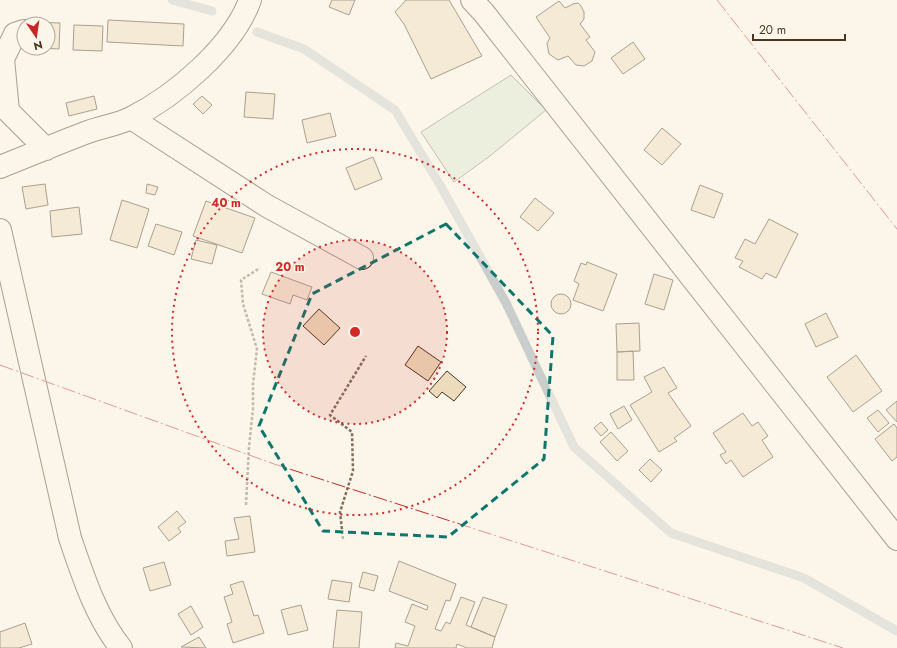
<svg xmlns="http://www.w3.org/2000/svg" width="897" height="648" viewBox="0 0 897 648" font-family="Jost,sans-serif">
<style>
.green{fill:#dce7d0;stroke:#887966}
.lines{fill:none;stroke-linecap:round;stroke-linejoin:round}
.stream{stroke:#c9cecd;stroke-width:9}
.building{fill:#ecdcbc;stroke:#4a3520}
.street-casing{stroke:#4a3520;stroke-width:24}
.path{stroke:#7f6f5c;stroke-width:2.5;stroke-dasharray:3 2;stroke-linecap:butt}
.street{stroke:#fbf6e9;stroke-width:22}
.power{stroke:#c62828;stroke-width:1;stroke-dasharray:14 3 2 3;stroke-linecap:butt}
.marked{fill:none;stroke:#0f766e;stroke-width:3;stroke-dasharray:8 5;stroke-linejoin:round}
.ring{fill:none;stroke:#d62828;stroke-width:2;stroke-dasharray:2 4}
.centre{fill:#d62828;stroke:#fbf6e9;stroke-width:2}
.ring-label{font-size:12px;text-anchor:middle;font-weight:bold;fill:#d62828;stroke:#fbf6e9;stroke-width:3;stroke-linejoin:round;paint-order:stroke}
</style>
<rect width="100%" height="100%" fill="#fbf6e9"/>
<path class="green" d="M511,75l35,35 -56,46 -36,26 -33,-50z"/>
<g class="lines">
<path class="stream" d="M172,0l40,11
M257,32l47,17 91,61 45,75 66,118 68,144 97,86 133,45 93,53"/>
</g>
<path class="building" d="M332,0h23l-6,15 -20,-8z
M406,0h43l33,56 -51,23 -27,-55 -9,-12z
M559,1l6,7 8,-4 5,-1 3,3 3,6v7l-4,5 10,13 -4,3 9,12 -3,9 -8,5 -8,-1 -8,-9 -10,4 -9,-6 -2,-11 3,-5 -14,-21z
M108,20l76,4 -1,22 -76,-4z
M33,22l27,1 -1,26 -23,-1h12v-24h-15z
M74,25l29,1 -1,25 -29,-1z
M633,42l12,17 -22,15 -12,-16z
M246,92l29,2 -2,25 -29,-2z
M94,96l3,13 -28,7 -3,-13z
M202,96l10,9 -9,9 -10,-10z
M330,113l6,23 -29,7 -5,-23z
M662,128l19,16 -19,21 -18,-15z
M373,157l9,22 -27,11 -9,-22z
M45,184l3,21 -22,4 -4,-22z
M147,184l11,3 -3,8 -9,-2z
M700,185l23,9 -9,24 -23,-8z
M535,198l19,15 -16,18 -18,-14z
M122,200l27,9 -12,39 -27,-8z
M206,201l49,17 -13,35 -49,-17z
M79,207l3,27 -30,3 -2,-26z
M769,219l29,15 -22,44 -10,-5 -4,6 -23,-12 4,-6 -8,-3 10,-19 10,5z
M156,224l26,8 -8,23 -26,-9z
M196,240l21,5 -5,19 -21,-5z
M587,262l30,12 -14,37 -30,-11 6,-16 -5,-3 7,-18 5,2z
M271,272l41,15 -5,13 -14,-5 -3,9 -28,-10z
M654,274l19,6 -9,30 -19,-6z
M551 304a10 10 0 1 1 20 0a10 10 0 1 1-20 0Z
M319,309l21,19 -16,17 -21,-19z
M826,313l12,24 -22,10 -11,-23z
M639,323l1,28 -23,1 -1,-28z
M418,346l23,16 -13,19 -23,-16z
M633,351l1,29h-17v-28z
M856,355l26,36 -29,21 -26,-35z
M664,367l13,21 -9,5 23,33 -17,12 3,3 -18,11 -29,-47 22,-13 -8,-15z
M447,371l19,16 -12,14 -12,-9 -5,6 -8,-7z
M897,401v21l-11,-12z
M624,406l8,14 -14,9 -8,-15z
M878,410l11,13 -11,9 -11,-14z
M743,413l9,13 6,-4 10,14 -6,4 11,17 -30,20 -12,-17 -5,4 -6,-9 6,-3 -13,-19z
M601,422l7,8 -7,6 -7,-8z
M894,424l3,4v29l-5,4 -17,-22z
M611,432l17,19 -11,10 -17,-19z
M650,459l12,11 -11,12 -12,-12z
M177,511l9,11 -8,6 3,4 -12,9 -11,-14z
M250,516l5,36 -28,4 -2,-15 14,-2 -5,-21z
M399,561l57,23 -6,17 -4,-1 -11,29 6,2 5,-9 4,2 11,-27 14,5 -9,23 29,12 -3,11h-25l-10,-4 -1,4h-61l1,-5 12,3 7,-20 -10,-4 7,-18 15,6 1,-4 -39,-15z
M164,562l7,23 -21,6 -7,-23z
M363,572l15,4 -4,15 -15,-4z
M332,580l20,3 -3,19 -21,-3z
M243,581l11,35 4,-1 6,18 -31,10 -6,-19 5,-2 -8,-25 9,-3 -3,-9z
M483,597l24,8 -12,32 -24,-10z
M301,605l7,25 -20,5 -7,-25z
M191,606l12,21 -12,8 -13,-21z
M337,610l25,2 -3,36h-26z
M25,623l7,21 -13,4h-19v-16z
M199,637l7,11 -25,-1z"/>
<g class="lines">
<g class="street-casing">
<path id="street" d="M472,0l12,13 413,526
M24,31l-9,3 -12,25 5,52 38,38
M131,118l136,88 95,52
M0,167c28,-11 56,-23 85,-34 15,-6 32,-8 46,-15 44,-22 102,-71 119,-118
M0,230l70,308c13,38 26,79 51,110"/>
</g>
<path class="path" d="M246,505l3,-58 4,-38v-25l4,-35 -14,-45 -2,-24 19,-12
M343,539l-3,-27 13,-41 -1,-39 -22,-17 36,-59"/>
<use href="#street" class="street"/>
<path class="power" d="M717,0l180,229
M0,365l274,99 569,184"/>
</g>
<path d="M0 0H897V648H0ZM446,224l107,112 -9,123 -96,78 -125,-6 -64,-105 53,-132z" fill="#fbf6e9" fill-opacity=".55" fill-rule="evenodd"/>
<path class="marked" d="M446,224l107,112 -9,123 -96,78 -125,-6 -64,-105 53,-132z"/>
<circle cx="355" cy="332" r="92" fill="#d62828" fill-opacity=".12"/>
<g class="ring">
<circle cx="355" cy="332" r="92"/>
<circle cx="355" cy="332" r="183"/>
</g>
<circle cx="355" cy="332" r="6" class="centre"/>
<g class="ring-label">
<text x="226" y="207">40 m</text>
<text x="290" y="271">20 m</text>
</g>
<g transform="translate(36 36) rotate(167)"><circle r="19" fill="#fbf6e9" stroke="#b4a999"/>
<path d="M0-3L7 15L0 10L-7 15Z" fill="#c62828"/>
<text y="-6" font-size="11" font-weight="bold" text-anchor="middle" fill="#4a3520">N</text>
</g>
<path d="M753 34v6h92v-6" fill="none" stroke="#4a3520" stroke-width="2"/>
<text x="759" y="34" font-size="12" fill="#4a3520" stroke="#fbf6e9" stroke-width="3" paint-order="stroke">20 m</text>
</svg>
